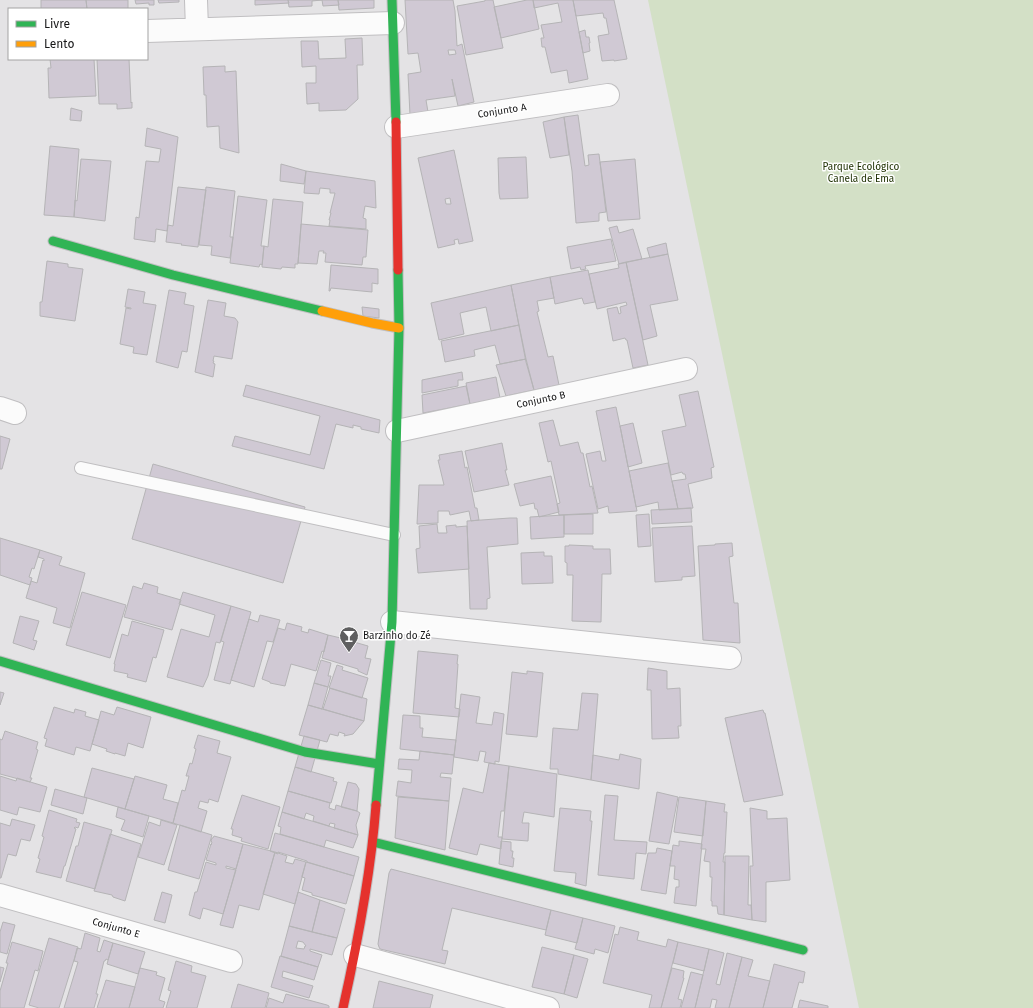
<svg xmlns="http://www.w3.org/2000/svg" width="1033" height="1008" viewBox="0 0 1033 1008" font-family="'Fira Sans',sans-serif">
<style>
.green{fill:#d3e0c6}
.building{fill:#d0c9d4;stroke:#b5b4b6;fill-rule:evenodd}
.lines{fill:none;stroke-linecap:round;stroke-linejoin:round}
.lane-casing{stroke:#c0bfc1;stroke-width:14}
.street-casing{stroke:#c0bfc1;stroke-width:24}
.fast-casing{stroke:#c0bfc1;stroke-width:11}
.slow-casing{stroke:#c0bfc1;stroke-width:11}
.jam-casing{stroke:#c0bfc1;stroke-width:11}
.lane{stroke:#fbfbfb;stroke-width:12}
.street{stroke:#fbfbfb;stroke-width:22}
.fast{stroke:#30b455;stroke-width:9}
.slow{stroke:#ff9f0a;stroke-width:9}
.jam{stroke:#e5322d;stroke-width:9}
.labels{text-anchor:middle;dominant-baseline:central;stroke-width:3;stroke-linejoin:round;paint-order:stroke}
.street-label{font-size:10px;fill:#181819;stroke:#fff}
.park-label{font-size:10px;fill:#213305;stroke:#fff}
.poi-label{font-size:10px;fill:#181819;stroke:#fff;text-anchor:start}
</style>
<rect width="100%" height="100%" fill="#e4e3e5"/>
<path class="green" d="M648,0h385v1008h-174z"/>
<path class="building" d="M41,0h45l1,9h-46z
M86,0h42v9h-41z
M135,0h19v5h-5v-2l-13,1z
M158,0h21v2l-20,1z
M255,0h33l1,3 -34,2z
M288,0h50l1,5 -16,1 -1,-6 -10,1v5l-23,1z
M338,0h36v8l-35,2z
M405,0h48l2,11 2,35 5,-2 12,58 -16,4 -6,-27 3,17 -29,4 2,12 -18,3 -2,-41 13,-2 -3,-19 -10,1zM448,50h7l1,4 -7,1z
M485,0h8l10,48 -37,7 -9,-49 28,-5z
M527,0h6l6,29 -38,9 -7,-31z
M533,0h40l15,79 -19,4 -2,-13 -16,3 -6,-26h-3l-1,-9h3l-3,-13 21,-3 -4,-19 -24,5z
M573,0h41l13,59 -13,2v-1l-12,1 -4,-25 11,-2 -3,-16h-2l-1,-5 -27,3z
M585,30l1,7h3l1,6h-1l1,8 -7,2 -4,-21z
M362,38l1,27h-6l1,34 -12,11 -27,1v-8l-12,1 -1,-21h10v-17l-14,1 -1,-26h17l1,18 27,-1 -1,-19z
M50,59h44l2,37 -47,2 -1,-30h3z
M97,59h32l2,44 1,-1v6l-15,1v-5h-18z
M225,66v6l11,-1 3,82 -19,-5 -1,-22 -12,1 -1,-32h-2l-1,-28z
M71,108l11,3 -1,10 -11,-1z
M578,115l7,51 4,-1 -1,-10 11,-1 7,58 -7,1v8l-23,2 -4,-52 -8,-54z
M564,117l5,38 -19,3 -7,-36z
M147,128l31,9 -11,94 -11,-2 -1,13 -21,-3 2,-22 3,1 7,-57 13,1 2,-13 -16,-3z
M50,146l29,3 -5,68 -30,-2z
M454,150l19,91 -14,3 -1,-5 -4,1 1,4 -17,4 -20,-90zM450,198l1,6h-5l-1,-5z
M526,157l2,41 -28,1 -1,-6 -1,-35z
M81,159l30,2 -6,60 -31,-4 1,-17 2,1z
M635,159l5,60 -32,2 -8,-59z
M281,164l25,7 -2,13 -24,-3z
M306,171l69,10 1,27 -11,-2 -2,12 3,1v10l-37,-3 1,-6h-1l2,-7h-1l5,-20h-5v-4l-10,-1 -1,6 -15,-1z
M178,187l28,3 -8,57 -17,-2 1,-1 -16,-2 2,-17 5,1z
M206,187l29,4 -5,46h3l-3,21 -19,-3 1,-9 -13,-1z
M238,196l29,4 -6,46h3l-2,19 -2,-1 -1,3 -29,-4z
M273,199l30,3 -5,61v1h-3v4l-13,-1 -1,2 -19,-2 2,-21 4,1z
M301,224l67,6 -2,27h-3l-1,8 -37,-3 1,-9h-3l1,-2h-5l-2,13 -19,-1z
M617,226l2,7 14,-4 9,30 -23,5 -10,-36z
M611,239l5,22 -31,5 1,3 -5,1 -1,-3 -9,2 -4,-22z
M666,243l2,11 -18,4 -3,-10z
M668,254l10,46 -28,5 7,31 -14,4 -17,-78z
M47,261l21,3v3l15,2 -8,52 -35,-5v-14h2z
M626,262l22,103 -15,3 -6,-28h-1l-1,-2 -12,3 -6,-32 10,-2 2,7 2,-1 -1,-6 7,-2 -1,-3 -29,7 -8,-35 30,-6 -1,-4z
M331,265l47,4v15l-6,-1v9l-41,-4 -1,3h-1z
M588,270l7,32 -11,2 -2,-6 -27,6 -5,-27z
M550,277l4,21 -17,3 2,10 -2,1 11,45 5,-1 6,29 -25,5 -8,-28 -15,-77z
M511,285l8,40 -28,6 -5,-24 -26,6 4,21 -25,6 -8,-37z
M128,289l17,3 -2,11 13,2 -9,50 -14,-2 1,-6 -14,-3 6,-36 5,1v-1l-6,-1z
M169,290l17,3 -2,11 10,2 -7,46 -5,-1 -4,17 -22,-6z
M208,300l18,3 -2,13 11,2 3,4 -6,37 -18,-3 -1,5h1l-1,2 2,1 -2,13 -18,-5z
M362,307l17,2v9l-16,-2z
M519,325l7,34 -26,5 -5,-19 -21,5 1,6 -30,6 -4,-21z
M526,359l8,31 -28,6 -10,-31z
M462,372l1,8h-5v6l-36,7v-13z
M496,377l4,21 -30,6 -4,-21z
M246,385l134,35 -1,13 -18,-4v-2l-8,-2v3l-17,-4 -12,45 -92,-23 3,-10 75,19 10,-39 -77,-20z
M466,386l4,18 -47,9 -1,-18z
M698,391l16,76 -3,1 1,10 -24,6 5,24 -15,1 -6,-28 14,-2 -1,-5h-2l-1,-2 -11,3 -9,-44 24,-5 -7,-31z
M616,407l4,19 17,85 -28,2 -1,-7 -10,3 -12,-55 14,-3 2,10h4l-10,-50z
M553,420l7,26 18,-4 3,11h2l7,34 2,-1 6,27 -39,2 -2,-11 3,-1 -9,-42 -3,1 -9,-39z
M633,423l9,40 -14,4 -8,-41z
M0,436l10,3 -8,30h-2z
M502,443l5,27h-2l4,15 -35,7 -9,-41z
M462,451l3,17 2,-1 8,41h2l2,12 -8,1 -2,-10 -19,4 -1,-4h-11v12l-21,1 2,-39h25l-6,-25h2l-1,-5z
M668,463l10,46 -19,1 -1,-8 -22,5 -7,-36z
M153,464l152,43 -22,76 -151,-44z
M551,476l8,36 -20,5 -2,-8h-2l-1,-6 -14,3 -6,-22z
M690,508h1l1,14 -40,2 -1,-14z
M593,514v20h-29v-19z
M649,514l2,32 -13,1 -2,-32z
M564,515v22l-33,2 -1,-22z
M510,518h7l1,26 -31,3 3,51 -3,1v10h-17l-3,-88z
M437,524l1,9h9l-1,-7 10,-1v2l11,-1 2,43 -51,4 -2,-24 4,-1 -1,-22z
M692,526l3,50 -13,1v3l-27,2 -3,-54z
M0,538l40,12 -6,19 -2,-1 -3,9 3,1 -2,7 -30,-10z
M732,543l1,13 -4,1 5,46h4l2,40 -37,-3 -5,-94 17,-1v-1z
M569,545l24,1v3h17l1,25h-9l-1,48 -29,-1 1,-46h-6v-12l-2,-1v-16h4z
M40,550l22,7 -3,8 26,8 -15,55 -17,-5 4,-15 -31,-10 5,-17 6,2 6,-23 1,1v-2l-6,-2z
M544,552v4h8l1,27 -31,1 -1,-31z
M144,583l14,4 -1,6 24,7 -9,30 -48,-13 9,-31 9,3z
M82,592l44,13 -16,53 -44,-13z
M183,592l48,14 -11,37 -4,-1 -8,34 -5,11 -36,-10 14,-48 28,8 6,-22 -36,-11z
M231,606l20,6 -21,72 -16,-4 10,-38 -3,-1z
M260,615l20,5 -7,22 -6,-1 -13,46 -23,-7 18,-61 9,3z
M20,616l19,5 -6,19 4,1 -3,9 -21,-7z
M132,621l32,9 -8,28 -3,-1 -7,25 -19,-5 1,-3 -14,-3 1,-7h-1l8,-30 6,2z
M287,623l15,4 -1,4 7,2 1,-4 19,6 -4,17 -2,-1 -6,20 -25,-7 -6,22 -15,-3v-1l-8,-3 16,-51 7,2z
M328,635l17,4v2l8,3 1,-2 14,4 -3,12 6,1 -4,16 -9,-4v-2l-36,-11z
M418,651l40,4 -1,9h1l-3,44 5,1 -1,8 -46,-4z
M321,660l10,3 -3,13h3l-3,11 -14,-4z
M337,665l6,2 -1,3 26,8 -6,20 -33,-10z
M648,668l19,3v18l13,-1 1,38h-3l1,12 -27,1 -1,-49h-4z
M527,671l16,2 -6,64 -31,-3 6,-62 15,2z
M314,683l14,4 -6,22 -14,-4z
M330,688l37,11 -3,22 -41,-12z
M0,692l4,1 -4,12z
M582,693l16,1 -7,86 -33,-6v-5h-8l3,-41 25,2z
M461,694l19,3 -4,26 16,2 2,-13 10,2 -5,48 -4,-1v3l-11,-2 2,-10 -6,-1 -2,10 -24,-4z
M308,705l56,16 -11,13 -9,2 1,-2 -6,-2 -1,4 -8,-2 -3,8 -28,-7z
M54,707l20,6 1,-4 11,3 -1,4 14,4 -9,31 -14,-4 -2,8 -29,-9 2,-7 -3,-1z
M117,707l34,10 -8,31 -15,-5 -3,13 -10,-3v1l-9,-3 1,-2 -15,-5 9,-33 13,4z
M763,710l1,3h1l18,82 -39,7 -19,-84z
M403,715l17,1v12h3l-1,9 34,3 -2,15 -54,-6z
M5,731l33,11 -2,7 2,1 -8,28h2l-2,4 -30,-8v-35l2,1z
M198,735l22,6 -3,12 14,4 -13,45 -9,-3 -1,4 -8,-2 -2,7 9,3 -6,21 -28,-9 9,-33 3,1 4,-15h-3l4,-13 2,1 4,-15 -2,-1z
M304,736l16,4 -9,32 -16,-5z
M420,751l34,4 -2,19 -11,-1 -1,4 11,1 -2,23 -53,-5 2,-15 13,2 1,-13 -14,-1 1,-10 20,1z
M620,754l21,5 -2,30 -48,-9 2,-25 26,5z
M489,763l20,3 -5,45h-3l-3,26h4l-1,12 -21,-5 -3,11 -28,-7 14,-60 20,5z
M509,766l48,8 -3,43 -30,-5 -2,11h7l-1,18 -26,-2z
M295,767l39,11 -1,3 4,1 -6,21 -43,-12z
M92,768l42,11 -9,30 -41,-12z
M0,776l16,5 1,-3 30,9 -7,25 -21,-5 -2,8 -17,-5z
M135,776l32,9 -4,14 15,4 -5,20 -48,-14z
M348,782l8,2 3,5 -2,22 -16,-4z
M55,789l32,9 -4,16 -32,-9z
M288,791l42,12 -1,5 6,2 1,-5 21,6 3,2 -4,12 2,10 -24,-7 1,-4 -5,-1 -1,3 -16,-5 1,-5 -8,-3 -2,6 -22,-7z
M657,792l21,5 -9,47 -20,-3z
M242,795l38,12 -12,42 -27,-8 1,-3 -10,-3 1,-6h-2z
M605,795l13,1 -4,44 33,2 -1,12 -10,-1 -2,26 -36,-4z
M398,797l51,4 -4,49 -50,-12z
M679,797l27,4 -3,35 -29,-4z
M706,801l19,3 -1,8h3l-2,38v3h-1l-1,9h2l-1,53 -6,-1 -1,-8h-5v-5h-1l1,-24h-2v-15l-6,-1 2,-12h-5z
M118,807l31,9 -6,21 -22,-7 4,-10 -9,-3z
M560,808l31,3 -1,10h2l-6,65 -11,-3 1,-10 -22,-2z
M750,808l17,3v8l20,-1 3,62 -24,2v40l-14,-2 -2,-54h3z
M49,810l28,9 -1,3 4,1 -2,5 -3,-1 -1,1 2,1 -11,37h-1l-3,12 -25,-6 4,-13 -2,-1 6,-21 -2,-1z
M282,812l76,23 -5,13 -27,-8 -2,7 -44,-13 1,-7 -3,-1z
M12,819l23,6 -5,16 -9,-2 -5,17 -8,-2 -7,24h-1v-55l10,3z
M161,820l16,5 -13,40 -26,-8 11,-35 11,4z
M84,822l28,8 -17,59 -29,-8 10,-35h2z
M180,825l32,10 -13,44 -31,-9z
M275,833l84,24 -5,19 -47,-14v-1l-29,-9v2l-8,-3z
M110,834l31,10 -16,57 -12,-4 -1,-2 -18,-4z
M214,836l29,8 -7,25 -10,-3v2l10,2 -13,44 -20,-6 -3,11 -11,-4 6,-23h2l9,-30 10,3v-2l-10,-3 5,-16v1l1,-3 -1,-1 1,-3h1z
M501,841l10,1v9h2l-1,7h2l-1,9 -14,-3z
M679,841l23,3 -6,62 -22,-3 2,-16h3v-7l-5,-1 1,-13h-5l3,-21 6,1z
M243,844l32,8 -16,58 -20,-5 -6,23 -13,-3z
M657,848l15,3 -6,43 -25,-4 7,-37h8z
M275,852l12,4 -2,6 8,2 2,-5 11,3 -11,42 -32,-10z
M725,856h24l-1,49h3l1,15 -28,-5z
M306,862l48,14 -8,28 -34,-9v-2l-10,-3 3,-12 -3,-1v-1z
M391,869l160,41 -5,20 -94,-22 -10,42 6,1 -3,13 -65,-15 -1,-2 -1,-3 11,-71z
M162,892l10,3 -7,28 -11,-3z
M298,892l22,8 -8,32 -23,-6z
M320,900l25,9 -8,29 -25,-6z
M551,910l32,8 -6,25 -32,-8z
M583,918l32,8 -7,27 -13,-4 -1,5 -19,-5z
M3,922l12,3 -8,29 -7,-2v-20z
M289,926l48,12 -5,17 -22,-6v2l12,4 -4,12 -37,-11zM298,941l5,1 3,4h-1l-1,3 -8,-1z
M620,927l19,5 -2,8 29,7 2,-8 10,3 -17,66h-12l3,-13 -49,-12 12,-49 3,1z
M85,933l15,5 -3,13 3,1 4,-12 9,3 -5,17 -2,-1 -1,2h-1l-8,33h2l-4,14h-30l14,-46 -4,-1 3,-13 4,1z
M49,938l29,9 -19,61h-20l-10,-3z
M12,942l31,9 -5,20 -3,-1 -11,38h-24v-17l8,-28h-2z
M678,942l31,7 -5,22 -31,-8z
M113,943l32,9 -7,22 -31,-10z
M542,947l32,8 -10,39 -32,-7z
M709,949l15,4 -8,31 4,1 7,-32 15,4 -13,51h-14l2,-8 -5,-1 -2,9h-15z
M574,955l14,4 -11,39 -13,-4z
M280,956l38,11 -4,13 -31,-9 -1,6 31,9 -4,12 -38,-11z
M742,957l11,3 -5,16 22,5 -7,27h-34z
M176,961l16,5 -1,6 15,4 -9,32h-31l5,-17 -3,-1z
M774,964l31,8 -2,11 -4,-1 -7,26h-29z
M0,967l4,1 -4,14z
M140,968l17,4 -1,3 9,3 -6,22 6,2 -2,6h-34z
M672,968l12,3 -1,7h1l-6,21 4,1 -2,8h-19z
M691,972l12,3 -8,33h-14z
M106,980l29,7 -6,21h-32z
M379,981l54,14 -3,13h-57z
M238,984l31,9 -4,15h-34z
M286,994l41,11 2,1v2h-63l3,-10 14,5z
M800,1000l28,6v2h-30z"/>
<g class="lines">
<g class="lane-casing">
<path id="lane" d="M81,468l313,67"/>
</g>
<g class="street-casing">
<path id="street" d="M196,0l1,29
M147,31l246,-8
M396,127l212,-32
M0,408l15,5
M397,431l289,-62
M392,622l338,36
M0,895l231,66
M355,955l193,53"/>
</g>
<g class="fast-casing">
<path id="fast" d="M392,0l4,122
M53,241l120,34 149,36
M0,661l305,91 74,12
M376,805l16,-183 7,-294 -1,-58
M373,842l430,108"/>
</g>
<g class="slow-casing">
<path id="slow" d="M322,311l50,12 27,5"/>
</g>
<g class="jam-casing">
<path id="jam" d="M396,122l2,148
M343,1008c15,-67 28,-135 33,-203"/>
</g>
<use href="#lane" class="lane"/>
<use href="#street" class="street"/>
<use href="#fast" class="fast"/>
<use href="#slow" class="slow"/>
<use href="#jam" class="jam"/>
</g>
<defs>
<g id="bar-pin" transform="scale(1)"><path d="M0 17L-7.5 6A9.5 9.5 0 1 1 7.5 6Z" fill="#5f5f60" stroke="#fff"/><path d="M-6-5H6L.8 .8V4.5H3.5V6h-7V4.5H-.8V.8Z" fill="#fff"/></g>
</defs>
<g fill-rule="evenodd">
<use href="#bar-pin" x="349" y="636"/>
</g>
<g class="labels">
<g class="street-label">
<text transform="translate(502 111) rotate(-9)">Conjunto A</text>
<text transform="translate(541 400) rotate(-12)">Conjunto B</text>
<text transform="translate(116 928) rotate(16)">Conjunto E</text>
</g>
<g class="park-label">
<text x="861" y="167">Parque Ecológico<tspan x="861" dy="12">Canela de Ema</tspan></text>
</g>
<g class="poi-label">
<text x="363" y="636">Barzinho do Zé</text>
</g>
</g>
<rect x="8" y="8" width="140" height="52" fill="#ffffff" stroke="#a3a3a3"/>
<rect x="16" y="21" width="20" height="6" fill="#30b455" stroke="#a3a3a3"/>
<text x="44" y="28" font-size="12" fill="#181819">Livre</text>
<rect x="16" y="41" width="20" height="6" fill="#ff9f0a" stroke="#a3a3a3"/>
<text x="44" y="48" font-size="12" fill="#181819">Lento</text>
</svg>
